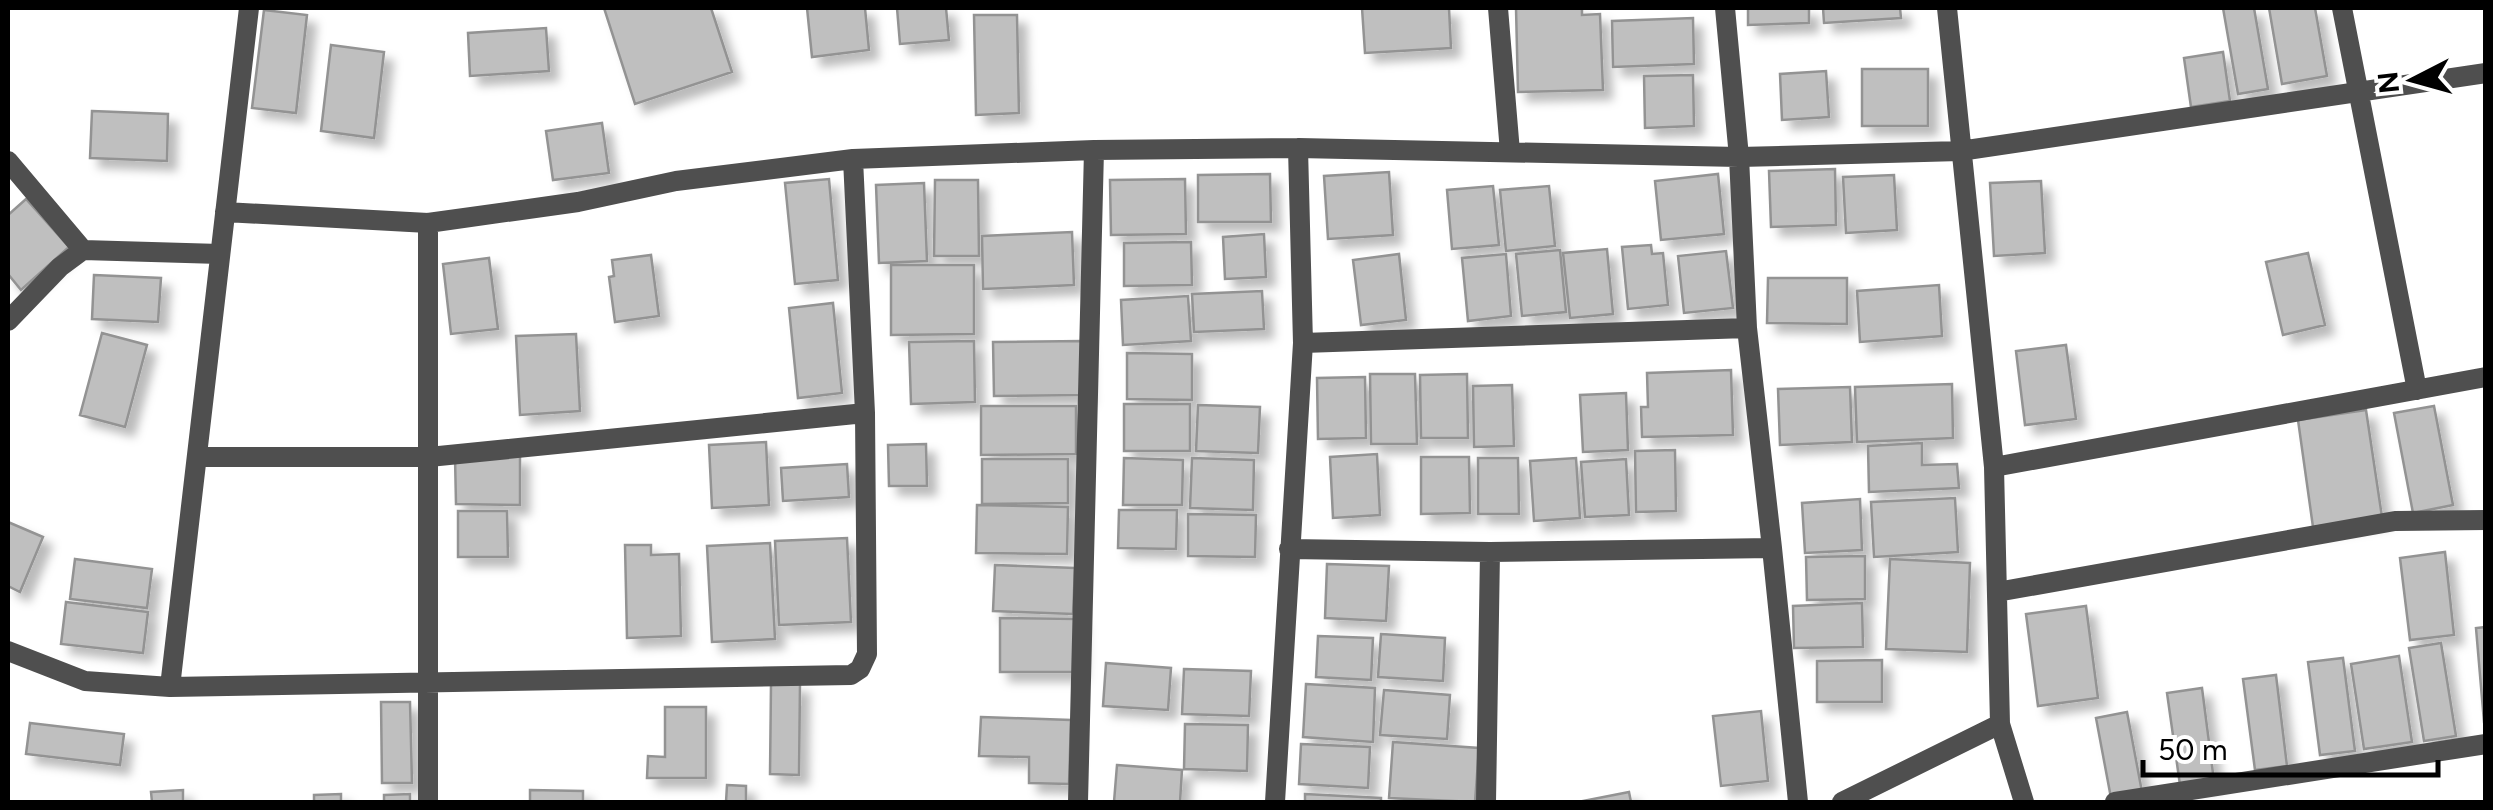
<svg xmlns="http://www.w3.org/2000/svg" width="2493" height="810" viewBox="0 0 2493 810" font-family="Figtree,sans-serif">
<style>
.building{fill:#bfbfbf;stroke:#939393;stroke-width:2.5;filter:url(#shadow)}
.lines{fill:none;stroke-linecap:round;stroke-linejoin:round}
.minor{stroke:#4f4f4f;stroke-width:20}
</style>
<defs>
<filter id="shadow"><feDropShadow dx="9" dy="9" stdDeviation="5" flood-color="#0004"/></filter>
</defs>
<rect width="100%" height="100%" fill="#fff"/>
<path class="building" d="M604,8h107l21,64 -97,32z
M807,8h58l4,42 -57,7z
M897,8h49l3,32 -49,4z
M1362,8h87l2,40 -86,5z
M1516,8h66v7l18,-1 3,76 -85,2z
M1748,8h61v15l-61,2z
M1823,8h77l1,10 -77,5z
M2223,8h31l14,81 -30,5z
M2269,8h46l12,68 -45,8z
M264,10l43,5 -11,98 -44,-5z
M974,15h43l2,98 -43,2z
M1693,18l1,46 -81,3 -1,-46z
M546,28l3,43 -79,5 -2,-43z
M331,45l53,7 -10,86 -53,-7z
M2223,52l7,49 -39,6 -7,-49z
M1862,69h66v57h-66z
M1826,71l3,46 -47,3 -2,-46z
M1693,75l1,51 -49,2 -1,-52z
M92,111l76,3 -1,47 -77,-3z
M602,123l7,50 -56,7 -7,-49z
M1835,169l1,56 -65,2 -2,-56z
M1389,172l4,63 -65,4 -4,-63z
M1270,174l1,48h-73v-47z
M1718,174l6,60 -63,6 -6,-59z
M1894,175l3,55 -51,3 -3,-56z
M829,179l9,101 -43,4 -10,-101z
M1185,179l1,55 -75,1 -1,-55z
M935,180h43l1,76h-45z
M2041,181l4,72 -51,3 -4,-73z
M924,183l3,78 -48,2 -3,-78z
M1493,186l6,59 -47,4 -5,-59z
M1549,186l6,60 -49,5 -6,-61z
M26,199l43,48 -48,43 -13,-16v-59z
M1072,232l2,53 -91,4 -1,-53z
M1264,234l2,43 -41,2 -2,-42z
M1191,242l1,43 -68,1v-43z
M1651,245l1,9 11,-1 5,52 -40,4 -6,-62z
M1607,249l6,65 -43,4 -7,-65z
M1560,250l6,62 -44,4 -6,-62z
M1726,251l7,57 -49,5 -6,-57z
M2308,253l17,72 -42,10 -17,-73z
M1399,254l7,66 -45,5 -8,-65z
M1506,254l5,62 -43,5 -6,-63z
M651,255l8,61 -44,6 -6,-45 5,-1 -2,-16z
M489,258l9,71 -47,5 -8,-70z
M891,265h83v69l-83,1z
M94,275l67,3 -3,44 -66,-3z
M1768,278h79v46l-80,-1z
M1939,285l3,51 -82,6 -3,-51z
M1262,291l2,38 -70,3 -2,-38z
M1188,296l3,45 -68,4 -2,-45z
M833,303l9,90 -44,5 -9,-90z
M102,333l45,12 -22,82 -45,-12z
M576,334l4,77 -60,4 -4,-79z
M974,341l1,61 -64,2 -2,-62z
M1083,341l1,54 -90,1 -1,-54z
M2066,345l10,74 -51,6 -9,-74z
M1127,353l65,1v46l-65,-1z
M1731,370l2,65 -91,2 -1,-30h7l-1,-34z
M1370,374h45l2,70h-46z
M1467,374l1,64h-47l-1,-63z
M1365,377l1,61 -48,1 -1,-61z
M1952,384l1,54 -96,4 -2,-55z
M1512,385l2,61 -40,1 -1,-61z
M1850,387l2,55 -72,3 -2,-56z
M1626,393l2,57 -45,2 -3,-57z
M1124,404h66v47h-66z
M1198,405l62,2 -2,46 -62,-2z
M981,406h95v48l-95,1z
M2434,406l19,99 -40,8 -19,-100z
M2366,410l16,107 -69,10 -15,-107z
M766,442l3,63 -57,3 -3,-63z
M1922,443v22l35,-1 2,24 -90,4 -1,-46z
M926,444l1,42h-38l-1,-41z
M1675,450l1,61 -40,1 -1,-61z
M1377,454l3,61 -47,3 -3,-61z
M520,456v49l-64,-1 -1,-47z
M1421,457h48l1,56 -49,1z
M1124,458l59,2 -1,45h-59z
M1192,458l62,2 -1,50 -63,-2z
M1478,458h40l1,56h-41z
M1576,458l4,60 -46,3 -4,-60z
M982,459h86v44l-86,1z
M1626,459l3,56 -44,2 -4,-55z
M847,464l2,33 -66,4 -2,-33z
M1955,498l3,54 -84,5 -3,-55z
M1860,499l2,51 -57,3 -3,-50z
M977,505l91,2 -1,47 -91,-1z
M1119,510h58l-1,39 -58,-1z
M458,511h49l1,46h-50z
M1188,514l68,1 -1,42 -67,-1z
M8,522l35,15 -23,55 -12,-6z
M847,538l4,84 -72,3 -4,-84z
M770,543l5,96 -63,3 -5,-96z
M625,545h26v10l28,-1 2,82 -54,2z
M2445,552l9,83 -44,5 -10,-82z
M1865,556v43l-58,1 -1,-43z
M75,559l77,10 -5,39 -77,-9z
M1890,559l80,4 -3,89 -81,-3z
M1327,564l62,2 -3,55 -61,-3z
M995,565l80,3 -2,46 -80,-3z
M66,602l82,10 -5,41 -82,-9z
M1862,603l1,44 -69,1 -1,-42z
M2086,606l12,92 -60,8 -12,-92z
M1000,618l78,1 -1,53h-77z
M2486,627v95h-2l-8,-94z
M1381,634l64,4 -2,43 -65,-4z
M1318,636l55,2 -2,42 -55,-3z
M2441,643l15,93 -32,5 -15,-93z
M2399,656l13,86 -48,7 -13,-85z
M2343,658l12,93 -35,4 -12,-93z
M1882,660v42h-65v-41z
M1106,663l65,5 -3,42 -65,-4z
M1184,669l67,2 -2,45 -67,-2z
M2276,675l11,91 -32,4 -12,-91z
M771,684h29l-1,91 -29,-1z
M1306,684l69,4 -2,54 -70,-5z
M2202,688l12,93 -34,4 -13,-92z
M1384,690l66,5 -3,44 -67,-4z
M381,702h29l2,81h-30z
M665,707h41v71h-59l1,-22 17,1z
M1761,711l7,70 -47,5 -8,-70z
M2127,712l15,80 -31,6 -15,-80z
M981,717l90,3 -2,64 -40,-1v-26l-50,-1z
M30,723l94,11 -4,31 -94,-11z
M1185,724l63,1 -1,46 -63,-2z
M1393,742l86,6 -4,54 -86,-4z
M1301,744l69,3 -2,41 -69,-4z
M1117,765l65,5 -2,32h-66z
M727,785l19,1v16h-20z
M183,790v12h-31l-1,-10z
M530,790l53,1v11h-53z
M1629,792l2,10h-53z
M341,794v8h-27v-7z
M410,794v8h-26v-7z
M1305,794l76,4v4h-76z"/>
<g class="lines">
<path class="minor" d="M1498,8l12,144
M1947,8l47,459 6,257 24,78
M2342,8l75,382
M8,161l75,89
M225,212l203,11 150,-21 98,-21 177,-22 241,-9 204,-2 441,9 221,-6 526,-78
M428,223v579
M8,321l52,-54 23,-17 137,4
M1303,343l444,-15
M199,457h230l436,-44
M1994,467l492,-90
M1772,548l26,254
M1289,549l201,3 282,-4 -25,-220 -8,-171 -14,-149
M1997,592l398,-71 91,-1
M8,651l77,30 85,6 681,-12 9,-6 7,-15 -2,-241 -12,-254
M170,687l79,-679
M1078,802l16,-652
M1275,802l28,-459 -5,-195
M1486,802l4,-250
M1842,802l158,-78
M2115,802l371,-58"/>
</g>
<rect width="2493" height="810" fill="none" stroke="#000000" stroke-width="20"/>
<g transform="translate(2413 80) rotate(264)" stroke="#ffffff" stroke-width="8" paint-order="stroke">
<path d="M0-8L18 38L0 25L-18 38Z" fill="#000000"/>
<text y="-15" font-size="28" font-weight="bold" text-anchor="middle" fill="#000000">N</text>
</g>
<path d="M2143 760v15h295v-15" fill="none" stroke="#000000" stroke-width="5"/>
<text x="2158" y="760" font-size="30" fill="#000000" stroke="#ffffff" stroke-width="8" paint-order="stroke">50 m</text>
</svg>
